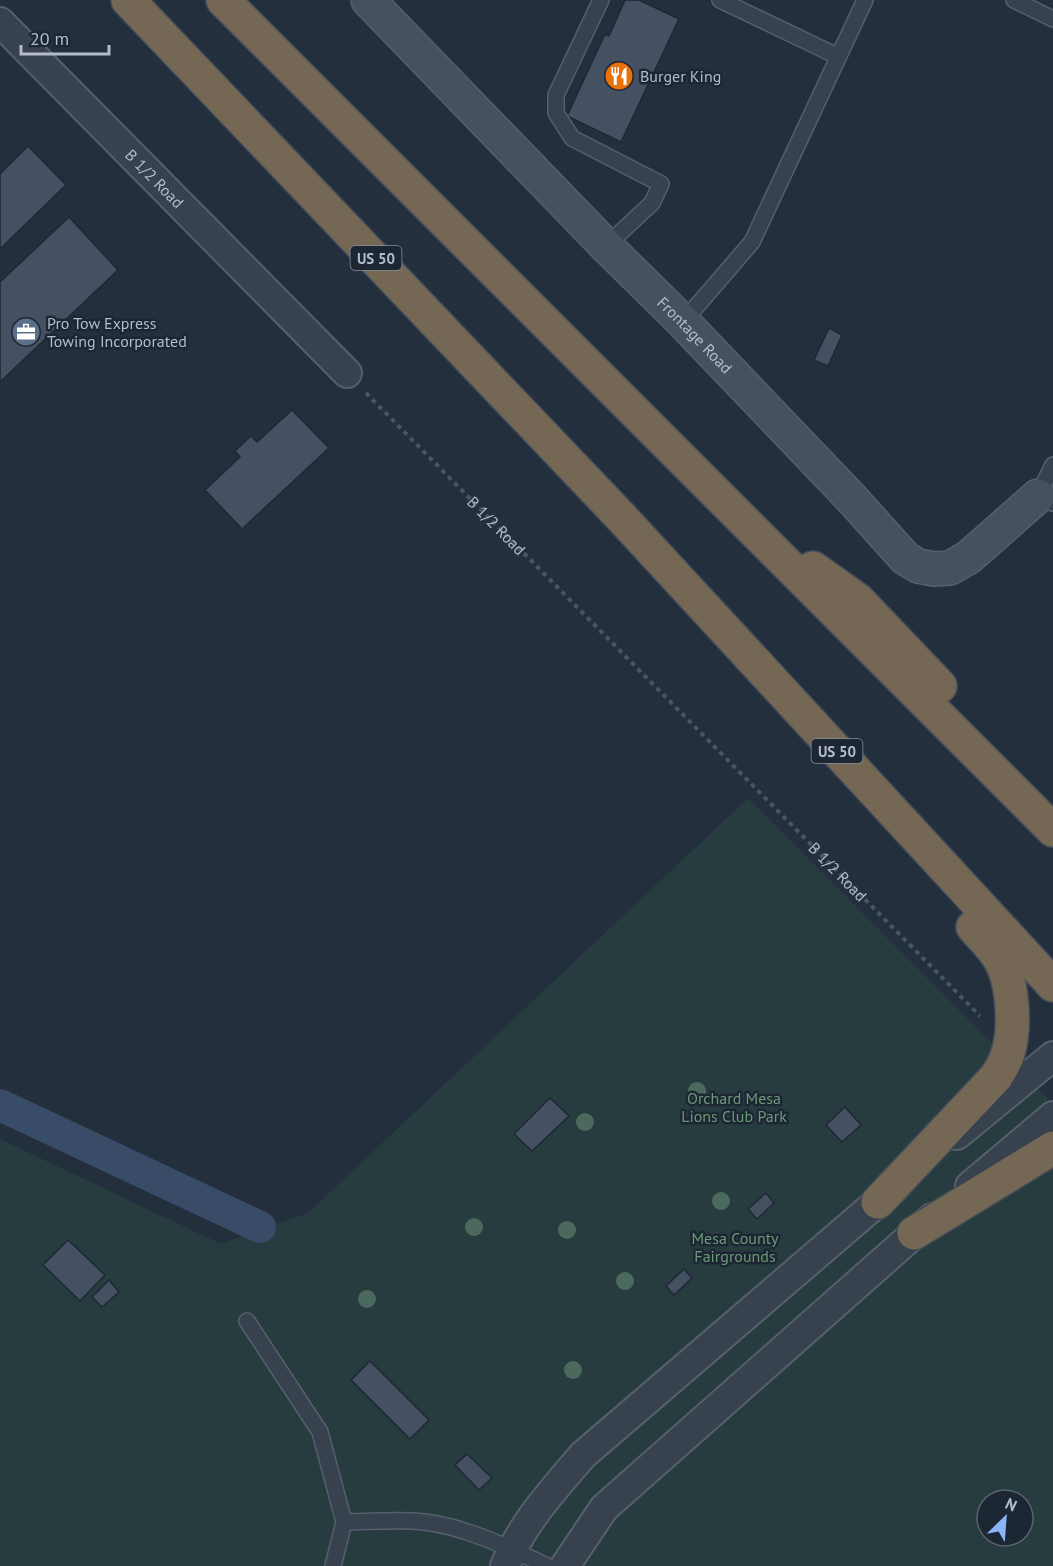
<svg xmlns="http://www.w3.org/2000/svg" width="1053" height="1566" viewBox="0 0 1053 1566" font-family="'PT Sans',sans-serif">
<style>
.green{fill:#263c3f;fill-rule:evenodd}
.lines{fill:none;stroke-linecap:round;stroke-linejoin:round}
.canal{stroke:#394c67;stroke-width:32}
.building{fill:#455162;stroke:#1f2835;stroke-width:1.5}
.lane-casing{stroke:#565f6c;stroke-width:18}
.street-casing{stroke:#565f6c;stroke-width:32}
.secondary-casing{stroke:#565f6c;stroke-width:36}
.highway-casing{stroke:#434c59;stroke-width:36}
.path{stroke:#44595c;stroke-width:4;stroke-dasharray:4.5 4.5;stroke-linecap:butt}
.lane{stroke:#38414e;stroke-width:15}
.street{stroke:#38414e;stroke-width:28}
.secondary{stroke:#465061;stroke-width:33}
.highway{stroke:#746855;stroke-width:33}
.tree{fill:#4b6a5d}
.labels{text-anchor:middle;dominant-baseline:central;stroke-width:5;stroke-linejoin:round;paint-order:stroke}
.shield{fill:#1d2633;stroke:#878f9c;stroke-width:1.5}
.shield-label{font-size:15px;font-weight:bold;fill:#b4bcc9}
.poi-label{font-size:16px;fill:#b4bcc9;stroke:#1d2633;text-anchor:start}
.street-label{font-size:16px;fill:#b4bcc9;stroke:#1d2633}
.park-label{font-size:16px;fill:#6b9a76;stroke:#1d2633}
</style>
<rect width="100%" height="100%" fill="#242f3e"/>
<path class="green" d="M748,798l305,306v462h-1053v-427l221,105 87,-31zM987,1500h36v36h-36z"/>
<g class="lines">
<path class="canal" d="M0,1105l260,122"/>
</g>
<path class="building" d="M625,0h14l40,19 -58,123 -54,-26 38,-82 4,2z
M28,146l38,39 -66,64v-75z
M69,217l49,53 -118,112v-100z
M829,328l13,7 -14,31 -14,-6z
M292,410l37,38 -87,81 -37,-39 35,-33 -5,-6 16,-15 6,6z
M550,1098l19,18 -37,35 -18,-17z
M845,1107l16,18 -19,17 -16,-17z
M766,1193l8,10 -17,16 -9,-10z
M68,1240l37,35 -25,26 -37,-36z
M684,1269l8,9 -18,17 -8,-9z
M109,1280l10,12 -17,15 -10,-10z
M370,1361l59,59 -19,19 -59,-59z
M467,1454l25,24 -13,12 -24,-25z"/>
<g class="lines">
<g class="lane-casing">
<path id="lane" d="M601,0l-45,95v18l16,25 89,46 -9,19 -46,43
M720,0l117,56
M1014,0l39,19
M683,322l69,-80 113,-242
M1053,465l-15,31 15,7
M247,1321l73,111 24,90 -11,44
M344,1522c26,0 54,-3 80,0 43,5 85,26 123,44"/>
</g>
<g class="street-casing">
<g id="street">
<path id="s2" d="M0,22l347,351"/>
<path d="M957,1135l96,-79"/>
<path d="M970,1186l83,-70"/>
<path d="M505,1566c17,-43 49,-77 78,-111l311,-267"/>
<path d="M565,1566l39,-58 328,-290"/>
</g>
</g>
<g class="secondary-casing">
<g id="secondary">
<path id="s3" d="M368,0l238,246 77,76 170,178 52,58 13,8 16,3 16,-1 19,-11 69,-61"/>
</g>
</g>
<g class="highway-casing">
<path id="highway" d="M128,0l494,518 431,467
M223,0l830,830
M813,568l45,32 82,86
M878,1202l118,-125c4,-7 9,-14 11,-21 9,-26 7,-77 -10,-101 -7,-10 -16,-19 -24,-28
M914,1233l139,-85"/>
</g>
<path class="path" id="s1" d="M366,393l614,623"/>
<use href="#lane" class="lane"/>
<use href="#street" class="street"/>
<use href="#secondary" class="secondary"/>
<use href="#highway" class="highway"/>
</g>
<g class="tree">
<circle cx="697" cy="1091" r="9"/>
<circle cx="585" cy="1122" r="9"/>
<circle cx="721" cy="1201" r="9"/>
<circle cx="474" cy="1227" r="9"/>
<circle cx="567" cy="1230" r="9"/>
<circle cx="625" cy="1281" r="9"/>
<circle cx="367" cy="1299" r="9"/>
<circle cx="573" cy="1370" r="9"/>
</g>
<defs>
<g id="restaurant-disc" transform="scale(1.5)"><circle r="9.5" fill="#e8710a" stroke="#1d2633"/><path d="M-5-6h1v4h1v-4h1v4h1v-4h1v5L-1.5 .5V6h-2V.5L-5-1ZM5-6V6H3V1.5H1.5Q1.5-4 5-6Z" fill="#fff"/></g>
<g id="office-disc" transform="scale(1.5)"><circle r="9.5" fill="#5c6f8a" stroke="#1d2633"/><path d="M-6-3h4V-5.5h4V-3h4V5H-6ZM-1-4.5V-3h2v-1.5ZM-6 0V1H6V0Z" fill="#fff"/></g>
</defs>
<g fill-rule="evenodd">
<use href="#restaurant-disc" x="619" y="76"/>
<use href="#office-disc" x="26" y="332"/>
</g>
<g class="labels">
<g class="shield">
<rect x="350.5" y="246" width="51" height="24" rx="4.5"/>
<rect x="811.5" y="739" width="51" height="24" rx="4.5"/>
</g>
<g class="shield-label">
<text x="376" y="258">US 50</text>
<text x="837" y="751">US 50</text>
</g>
<g class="poi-label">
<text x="640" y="76">Burger King</text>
<text x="47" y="323">Pro Tow Express<tspan x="47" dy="18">Towing Incorporated</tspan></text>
</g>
<g class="street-label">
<text stroke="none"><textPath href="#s2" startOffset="220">B 1/2 Road</textPath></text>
<text stroke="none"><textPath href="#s3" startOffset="468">Frontage Road</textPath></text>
<text stroke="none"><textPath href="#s1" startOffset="186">B 1/2 Road</textPath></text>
<text stroke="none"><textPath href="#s1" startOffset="672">B 1/2 Road</textPath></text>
</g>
<g class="park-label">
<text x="734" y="1098">Orchard Mesa<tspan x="734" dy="18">Lions Club Park</tspan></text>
<text x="735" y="1238">Mesa County<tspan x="735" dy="18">Fairgrounds</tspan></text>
</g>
</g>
<g transform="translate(1005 1518) rotate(25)"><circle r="28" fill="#1d2633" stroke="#59626f" stroke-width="1.5"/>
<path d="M0-4.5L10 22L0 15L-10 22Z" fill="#8ab4f8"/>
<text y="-9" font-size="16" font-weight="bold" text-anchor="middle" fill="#b4bcc9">N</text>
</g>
<path d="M21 45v9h88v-9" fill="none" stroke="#b4bcc9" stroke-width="3"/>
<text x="30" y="45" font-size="18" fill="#b4bcc9" stroke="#1d2633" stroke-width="4.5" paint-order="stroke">20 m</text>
</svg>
